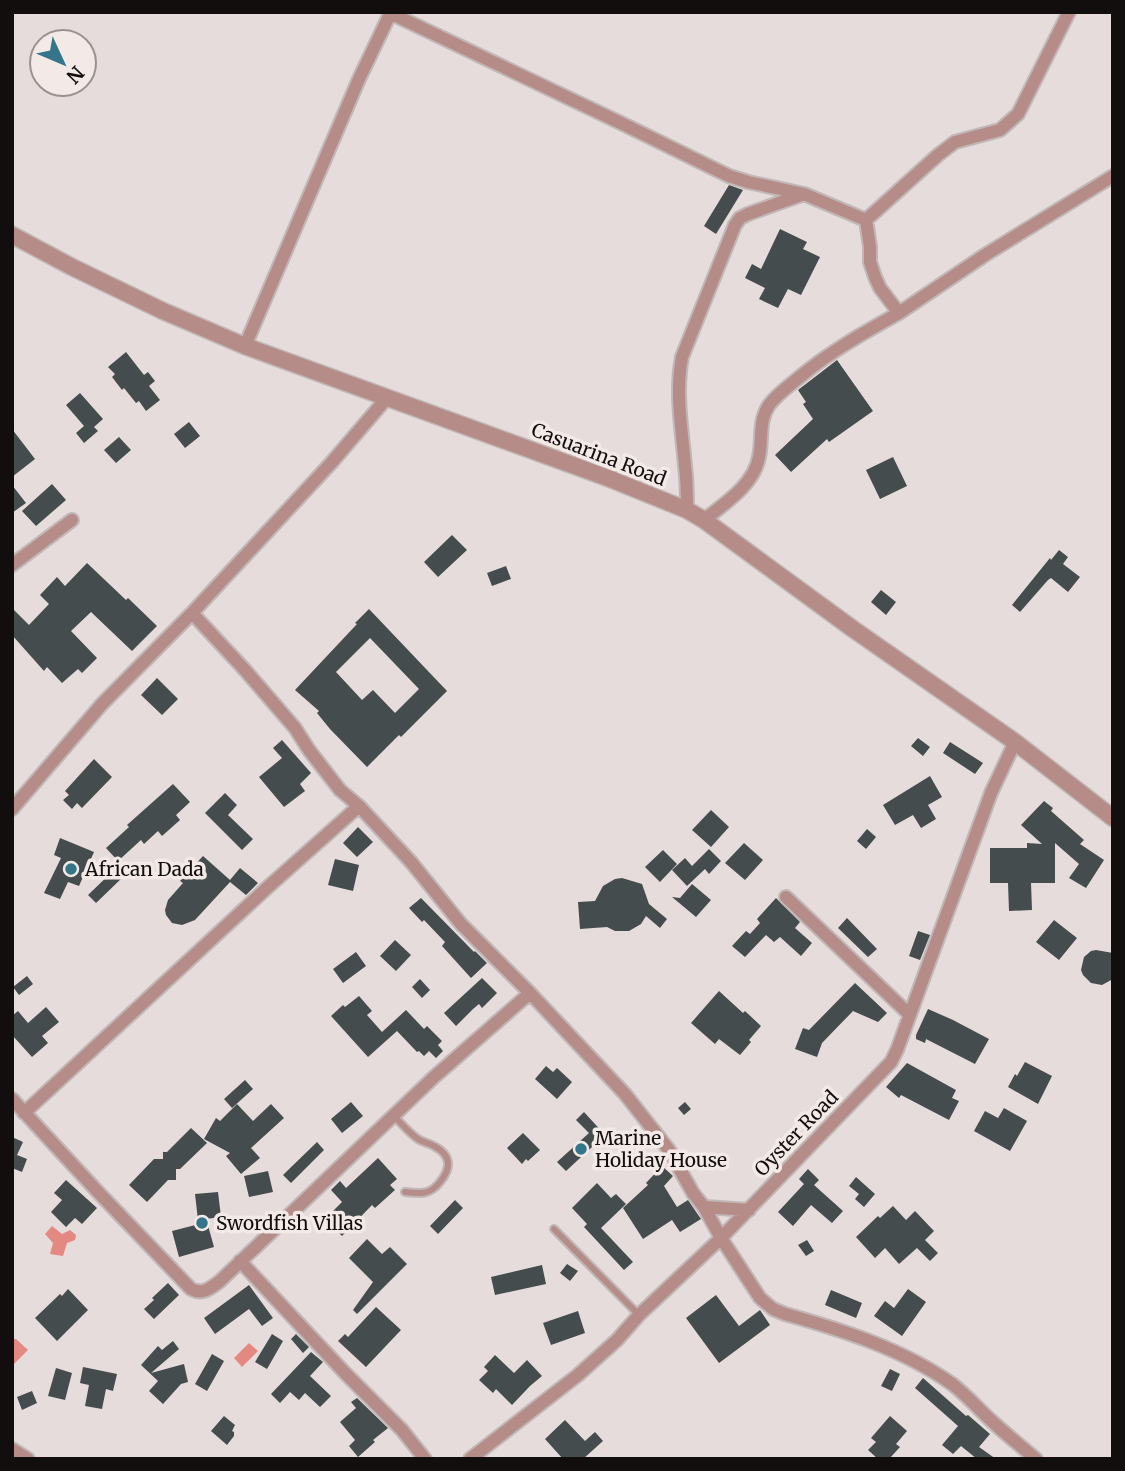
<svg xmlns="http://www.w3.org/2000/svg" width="1125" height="1471" viewBox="0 0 1125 1471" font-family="Merriweather,serif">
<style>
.water{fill:#e48981}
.building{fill:#444c4e;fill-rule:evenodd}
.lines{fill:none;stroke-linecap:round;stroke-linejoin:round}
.service-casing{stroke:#c0b7b6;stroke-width:10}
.minor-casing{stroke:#c0b7b6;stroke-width:16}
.tertiary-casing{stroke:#c0b7b6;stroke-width:19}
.service{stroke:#b58c87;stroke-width:6}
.minor{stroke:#b58c87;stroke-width:12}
.tertiary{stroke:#b58c87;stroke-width:16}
.poi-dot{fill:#357589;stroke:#f3eae8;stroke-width:2.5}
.labels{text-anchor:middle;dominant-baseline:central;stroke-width:7;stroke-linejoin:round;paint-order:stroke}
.street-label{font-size:19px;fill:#110e0d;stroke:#f3eae8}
.poi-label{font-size:19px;fill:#110e0d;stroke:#f3eae8;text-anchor:start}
</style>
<rect width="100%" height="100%" fill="#e6dcdb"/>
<path class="water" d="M52,1226l10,8 8,-4 6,5 -1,5 -8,3 -4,13 -13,-2 3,-11 -8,-9z
M12,1339h4l12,11 -16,16z
M249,1343l9,8 -16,16 -8,-9z"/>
<path class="building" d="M729,185l14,5 -27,44 -12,-8z
M780,229l27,13 -4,7 17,8 -19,38 -13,-6 -10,19 -19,-9 6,-11 -20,-10 7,-14 9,5z
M126,352l18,23 4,-3 7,9 -6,5 11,14 -14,11 -7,-10 -3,2 -12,-15 -2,2 -10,-13 3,-3 -7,-7z
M837,360l36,51 -44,31 -2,-3 -36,33 -16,-17 38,-36 -10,-15 3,-2 -8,-12z
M80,393l23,26 -9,8 4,4 -14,12 -8,-10 8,-7 -18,-21z
M189,422l11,14 -15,12 -11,-14z
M12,429l23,30 -23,18z
M119,437l12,13 -15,13 -12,-13z
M893,457l14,29 -27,13 -14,-29z
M52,484l14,16 -30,26 -14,-15z
M12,485l14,18 -14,10z
M452,535l15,15 -29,27 -14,-15z
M1059,550l9,7 -5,7 17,13 -12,15 -17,-14 -3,2 -28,32 -8,-7 38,-47 1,2z
M87,563l39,37 2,-2 29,28 -25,25 -41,-39 -20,19 26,27 -15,15 -4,-4 -16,14 -15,-16 -3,4 -32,-36v-27l17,17 20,-21 -9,-9 17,-18 8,9z
M506,566l5,13 -19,7 -5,-13z
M881,590l15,12 -10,13 -15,-13z
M369,609l78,82 -46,46 -2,-2 -32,32 -37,-38 -13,-16 2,-2 -24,-21 62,-66 -2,-1zM370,638l49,51 -24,24 -22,-23 -11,10 -26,-28z
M157,678l21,21 -16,16 -21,-20z
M918,738l12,9 -7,9 -12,-10z
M282,740l29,33 -11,11 5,7 -21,16 -25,-30 23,-19 -9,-10z
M950,742l33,21 -8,11 -32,-21z
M94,759l18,18 -30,31 -5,-5 -5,6 -9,-9 6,-5 -4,-4z
M930,776l12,21 -14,8 8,14 -15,9 -8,-13 -18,10 -12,-20z
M173,784l17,18 -14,13 4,5 -18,16 -4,-5 -14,13 -3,-4 -23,21 -12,-13 23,-21 -2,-2z
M225,793l12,12 -9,10 25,24 -11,11 -37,-37z
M1044,801l9,7 -2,3 33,29 -4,4 24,16 -18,28 -17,-10 10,-14 -24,-21v40h-24l1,27 -23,1 -1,-28h-18v-35h37v-5l15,1 -21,-19z
M711,810l18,17 -18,20 -19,-17z
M358,827l15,15 -16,15 -14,-14z
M867,829l9,8 -10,12 -9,-8z
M60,838l34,14 -15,34 -11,-4 -8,17 -16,-6 17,-35 -7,-3z
M744,843l19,17 -18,20 -20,-17z
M709,849l12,12 -12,13 -4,-5 -18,17 -15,-16 13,-12 7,8z
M663,850l14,14 -17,18 -15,-15z
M203,856l27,24 10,-12 18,15 -12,12 -16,-13 -35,38 -13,5 -10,-2 -6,-8 -1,-5 3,-10 15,-17 -3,-2z
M335,859l24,6 -6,26 -25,-6z
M115,869l8,8 -27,26 -8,-8z
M622,878l20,6 7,20 18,15 -7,9 -14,-12 -5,8 -12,7h-14l-8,-4 -27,2 -2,-27 17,-1 8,-15 12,-7z
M692,884l19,16 -15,17 -24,-20 8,1z
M421,898l53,54 1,-1 12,12 -16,15 -29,-32 3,-4 -21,-22 -2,2 -13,-14z
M776,898l24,24 -5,6 17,15 -11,13 -21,-19 -6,5 -8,-7 -21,22 -13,-11 14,-15 4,3 10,-11 -3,-4z
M847,918l30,31 -9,8 -30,-29z
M1054,920l23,18 -18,22 -23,-18z
M918,931l12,4 -10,25 -11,-4z
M395,940l16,15 -15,16 -16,-15z
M1096,950l17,3v26l-11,6 -11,-2 -8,-8 -2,-5 3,-13 7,-6z
M356,952l10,14 -23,17 -10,-14z
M27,976l6,8 -14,11 -6,-8z
M482,978l15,15 -15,15 -3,-4 -6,5 -17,17 -12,-13z
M420,979l10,11 -8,8 -10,-11z
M855,983l32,30 -9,9 -25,-11 -31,32 -5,14 -22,-8 8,-21 6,2z
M719,991l24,22 2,-2 16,15 -12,14 2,2 -11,13 -21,-16 -4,5 -24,-21z
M359,996l13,15 -5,4 15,17 24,-22 18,19 3,-3 15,15 -4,4 5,6 -7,7 -7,-7 -5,5 -5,-5 -2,1 -20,-21 -29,26 -37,-41 12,-11 2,2z
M46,1007l13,15 -17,14 6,7 -16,14 -20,-22v-19l6,-5 10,12z
M928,1009l25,11 36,19 -14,25 -49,-25 -1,4 -9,-4v-4z
M1025,1062l27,14 -14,28 -30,-17 7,-13 2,2z
M907,1063l49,27 -4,8 7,3 -10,19 -48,-25 -2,3 -13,-11z
M546,1066l7,6 4,-4 15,14 -15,17 -22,-20z
M245,1080l8,9 -21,19 -8,-9z
M351,1102l12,14 -21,17 -11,-14z
M685,1102l6,7 -7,6 -6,-7z
M237,1104l16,17 18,-17 13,14 -33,30 9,10 -19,16 -15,-18 4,-3 -26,-14 12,-21 4,3z
M1004,1108l23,13 -17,30 -36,-20 11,-20 13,7z
M584,1112l21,23 -39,36 -9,-9 32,-29 -13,-13z
M191,1128l16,15 -27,26h-4v11h-8l-21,22 -18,-17 25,-26h9v-7h4z
M523,1133l17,17 -12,11 -2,-2 -4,5 -15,-16z
M12,1137l11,5 -6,13 10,4 -5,13 -10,-4z
M317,1142l7,8 -33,33 -8,-8z
M378,1158l19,21 -7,6 5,5 -20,18 -3,-3 -30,31 -17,-17 17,-17 -11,-12 9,-9 6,7z
M662,1166l11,10 -9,10 13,21 11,-7 13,19 -21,13 -8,-12 -29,19 -20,-31 25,-23 -2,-2z
M808,1169l11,11 -5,5 29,26 -11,12 -21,-18 -18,21 -15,-14 26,-28 -5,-5z
M268,1171l5,21 -24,5 -5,-21z
M856,1177l19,17 -11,13 -9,-8 4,-5 -10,-8z
M66,1180l31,28 -15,16 -7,-6 -9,9 -15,-15 11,-12 -8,-7z
M597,1183l14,15 5,-4 10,10 -25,24 32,34 -9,8 -40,-43 3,-3 -15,-16z
M218,1192l3,25 -23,3 -3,-26z
M455,1200l8,8 -25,26 -8,-8z
M893,1206l13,14 9,-9 19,20 -9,9 13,13 -8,8 -13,-13 -18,16 -14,-16 -10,10 -19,-21 22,-21 2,2z
M207,1222l7,25 -35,10 -7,-26z
M367,1239l15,15 8,-7 17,17 -50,50 -4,-4 20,-28 -24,-24z
M807,1240l7,11 -8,5 -8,-11z
M567,1264l11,7 -8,10 -10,-8z
M542,1265l4,19 -51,11 -4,-18z
M168,1283l11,12 -25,24 -10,-10 10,-9 -2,-2z
M249,1285l24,33 -11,8 -13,-17 -34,25 -11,-16z
M68,1289l20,21 -31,31 -22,-23 25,-24 2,2z
M908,1289l18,13 -24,34 -28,-20 11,-15 9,7z
M831,1290l31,13 -6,15 -31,-13z
M716,1295l23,31 21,-16 10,15 -51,38 -33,-45z
M376,1307l25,23 -35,37 -28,-26 7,-7 3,3z
M578,1311l7,22 -34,12 -8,-22z
M272,1334l11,7 -16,28 -12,-7z
M296,1334l13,13 -6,6 -12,-14z
M173,1341l6,8 -28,24 33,-9 4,18 -7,2 -18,20 -14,-13 9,-10 -17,-16 17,-19 4,4z
M311,1352l12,10 -13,14 21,20 -11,11 -15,-14 -6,7 -9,-8 -10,11 -9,-9z
M212,1354l12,7 -17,30 -12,-7z
M495,1355l19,18 13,-13 15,16 -12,10 -18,19 -16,-16 -3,4 -14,-13 9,-9 -4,-4z
M83,1367l34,7 -4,17 -7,-2 -4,20 -17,-3 4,-21 -9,-2z
M56,1368l16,5 -7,27 -17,-4z
M890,1369l10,5 -8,17 -11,-5z
M923,1378l43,38 2,-1 22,19 -11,13 17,12h-19l-16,-13 -8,8 -11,-9 16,-19 -43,-38z
M32,1391l5,12 -15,7 -5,-13z
M357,1398l31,30 -15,12 2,2 -17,15 -9,-11 6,-6 -15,-18 16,-14 -5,-6z
M224,1416l11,9 -3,6 2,1v4l-7,9 -16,-14z
M890,1416l17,15 -11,13 4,3 -11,12h-11l-10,-9 8,-8 -5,-4z
M565,1420l20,21 10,-9 8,9 -20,18h-20l-18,-20z"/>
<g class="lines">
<g class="service-casing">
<path id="service" d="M393,1115c8,8 16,18 25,24 4,3 11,4 16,7 17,9 18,21 6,36 -10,13 -20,12 -35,10
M554,1229l85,86"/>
</g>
<g class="minor-casing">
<path id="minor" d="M390,13l235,112 104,51 19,6 56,12 62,26 4,27v15l5,15 5,11 19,25 86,-58 128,-79
M866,220l72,-65 17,-13 45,-12 18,-16 51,-102
M245,346l114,-267 32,-67
M687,510c0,-15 0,-29 -2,-44 -3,-37 -10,-72 -3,-109l53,-132 5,-7 8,-4 56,-20
M704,520c21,-17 50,-35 55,-63 4,-19 -1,-35 10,-52 8,-11 21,-20 32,-29 30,-25 64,-44 98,-63
M12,565l60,-45
M192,613l140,-151 54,-63
M12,809l90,-105 90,-91 53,57 50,58 14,22 31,40 19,16 52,56 50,62 69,69 95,101 44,56 24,43 11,14 17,31 39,60 13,11 12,5c57,16 118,35 167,70 16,12 28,27 43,40 13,12 27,23 41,35
M786,897l124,118
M12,1099l86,93 93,97c11,6 19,0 29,-8l213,-203 97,-85
M24,1113l244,-226 91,-81
M704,1207l45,3
M240,1261l106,113 56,56 23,29
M12,1449l16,10
M470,1459l108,-84 39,-35 22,-25 82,-77 170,-176 6,-12 94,-257 24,-51"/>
</g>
<g class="tertiary-casing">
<path id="tertiary" d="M12,235l60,32 91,44 82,35 363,132 79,32 17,10 149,109 162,113 98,76"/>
</g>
<use href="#service" class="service"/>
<use href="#minor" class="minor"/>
<use href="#tertiary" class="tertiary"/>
</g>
<g class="poi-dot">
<circle cx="71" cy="869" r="7"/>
<circle cx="581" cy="1149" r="7"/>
<circle cx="202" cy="1223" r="7"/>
</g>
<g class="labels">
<g class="street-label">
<text transform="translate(599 454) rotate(21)">Casuarina Road</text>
<text transform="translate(796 1133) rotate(-46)">Oyster Road</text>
</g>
<g class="poi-label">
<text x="85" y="869">African Dada</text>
<text x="595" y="1138">Marine<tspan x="595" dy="22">Holiday House</tspan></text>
<text x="216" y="1223">Swordfish Villas</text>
</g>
</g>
<rect width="1125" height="1471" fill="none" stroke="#110e0d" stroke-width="28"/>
<g transform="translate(63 63) rotate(134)"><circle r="33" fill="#f3eae8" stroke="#999290" stroke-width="2"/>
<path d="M0-5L12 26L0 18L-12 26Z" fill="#357589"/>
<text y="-10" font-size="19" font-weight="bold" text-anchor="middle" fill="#110e0d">N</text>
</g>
</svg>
